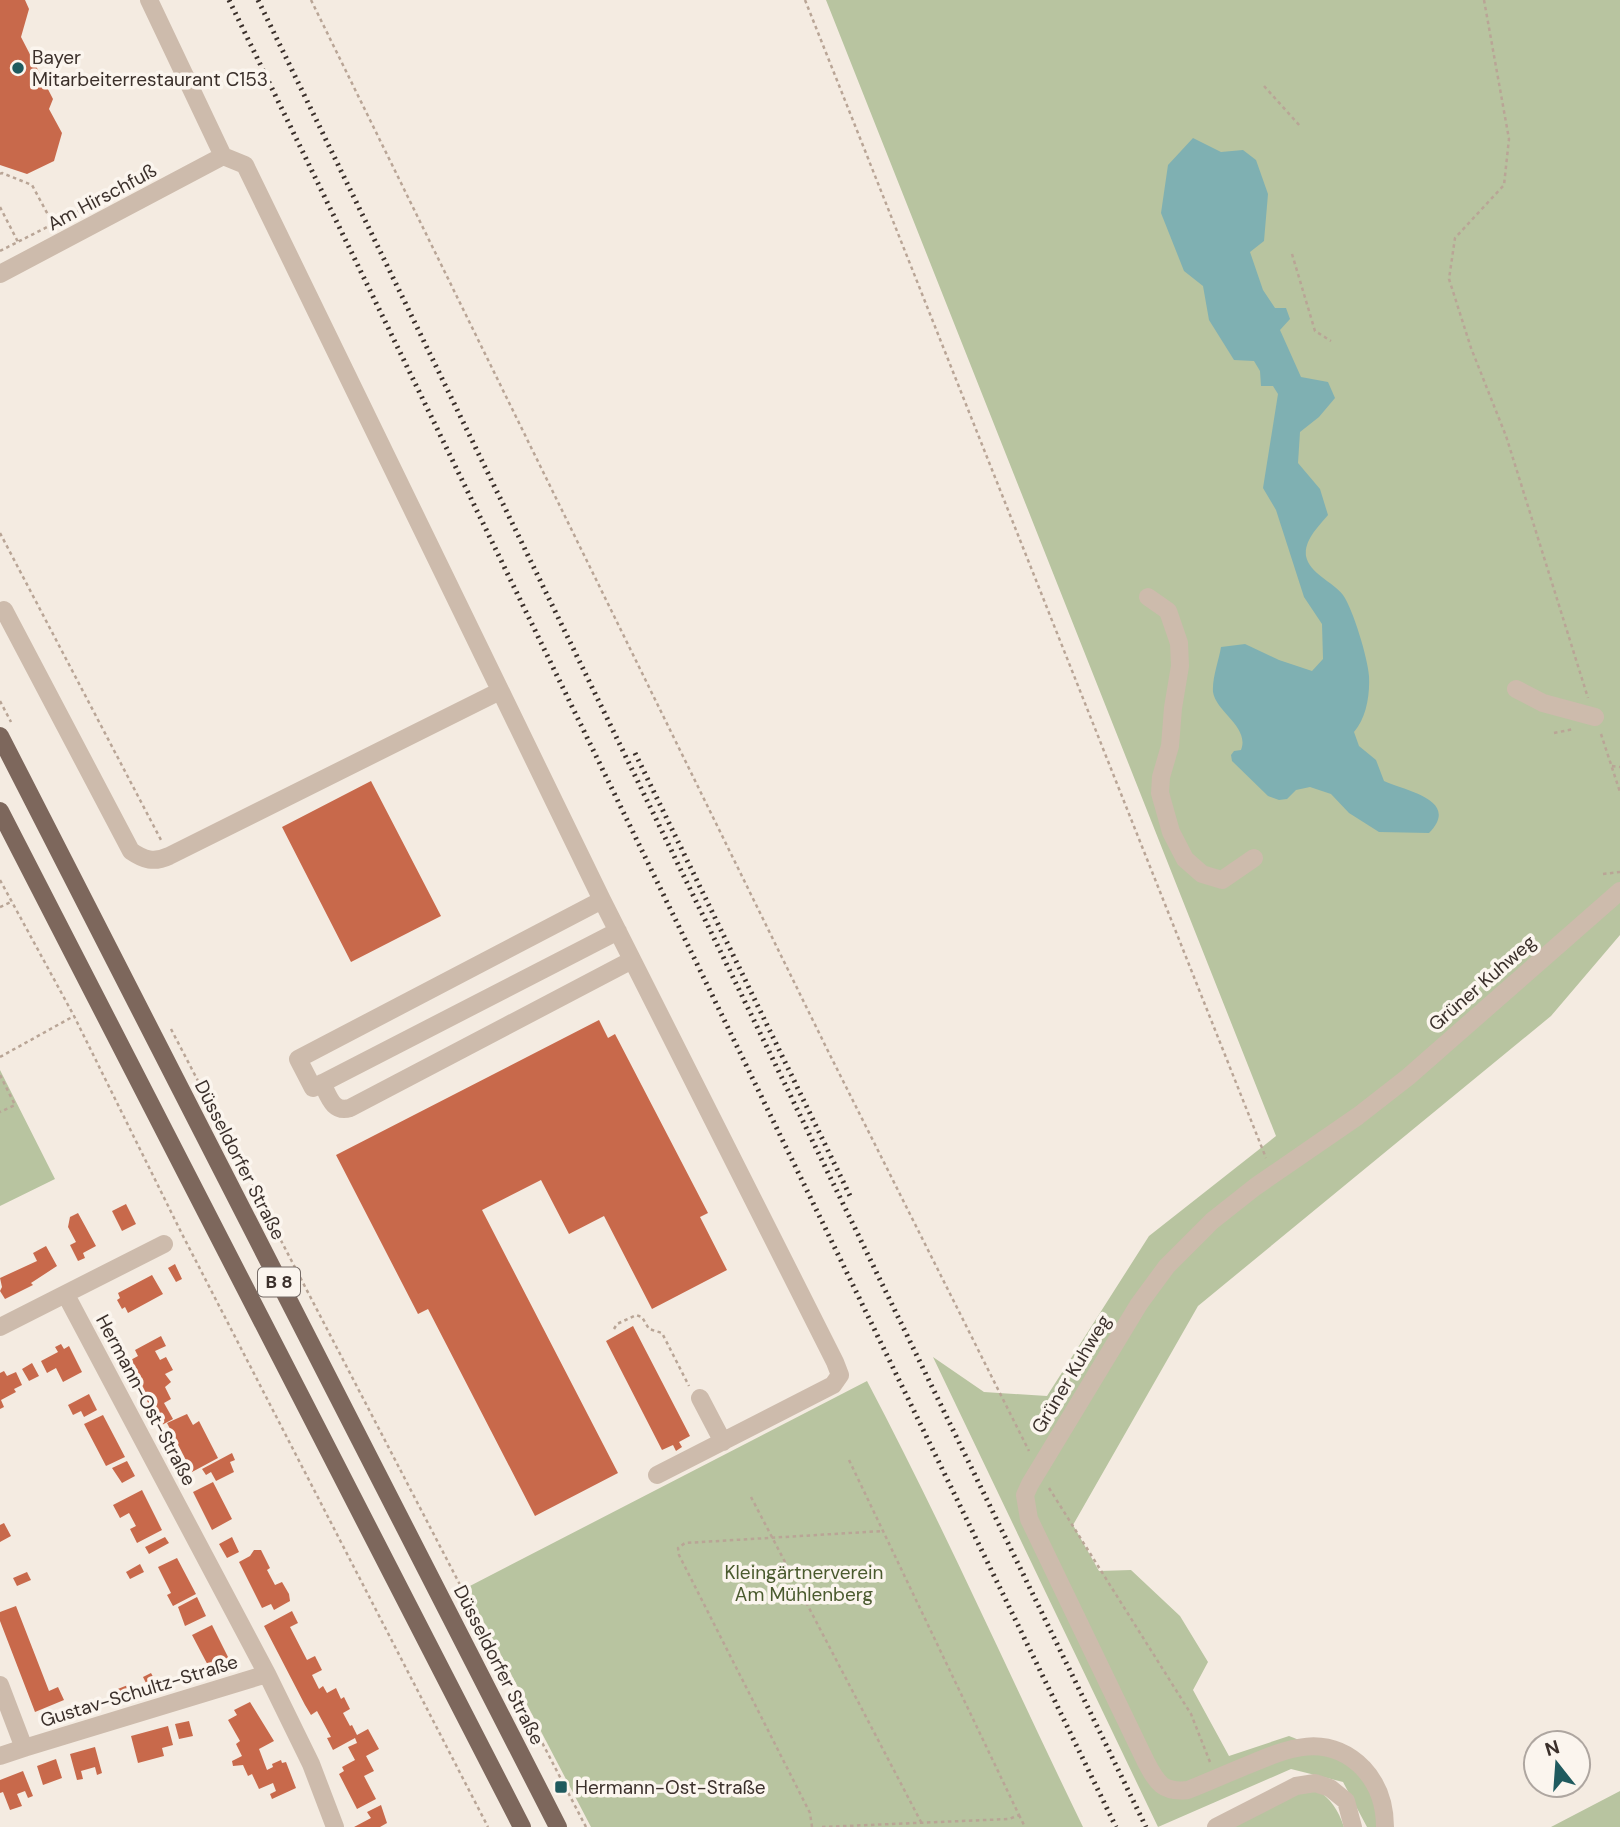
<svg xmlns="http://www.w3.org/2000/svg" width="1620" height="1827" viewBox="0 0 1620 1827" font-family="'DM Sans',sans-serif">
<style>
.green{fill:#b8c4a0}
.water{fill:#7fb0b2}
.building{fill:#c8694b}
.lines{fill:none;stroke-linecap:round;stroke-linejoin:round}
.path{stroke:#b9a596;stroke-width:2.5;stroke-dasharray:3.5 3.5;stroke-linecap:butt}
.minor{stroke:#cdbbac;stroke-width:18}
.major{stroke:#7d675c;stroke-width:18}
.rail{stroke:#3b302b;stroke-width:5;stroke-dasharray:2 5;stroke-linecap:butt}
.poi-dot{fill:#1f5a5e;stroke:#fbf5ee;stroke-width:2.5}
.labels{text-anchor:middle;dominant-baseline:central;stroke-width:7;stroke-linejoin:round;paint-order:stroke}
.shield{fill:#fbf5ee;stroke:#756b66;stroke-width:2}
.shield-label{font-size:18px;font-weight:bold;fill:#3b302b}
.poi-label{font-size:19px;fill:#3b302b;stroke:#fbf5ee;text-anchor:start}
.street-label{font-size:19px;fill:#3b302b;stroke:#fbf5ee}
.park-label{font-size:19px;fill:#4a5a2e;stroke:#fbf5ee}
</style>
<rect width="100%" height="100%" fill="#f4ebe1"/>
<path class="green" d="M826,0h794v935l-69,81 -353,290 -125,219 26,46 32,-1 49,46 28,46 -15,28 36,66 60,-20c34,14 73,26 88,63 3,8 2,20 3,28h-13l-24,-45 -52,-13 -133,58 -225,-470 51,35 63,4 102,-160 127,-100z
M0,1070l55,109 -55,27z
M867,1381c77,146 144,298 216,446h-492l-125,-239z
M1316,1788c15,12 22,21 28,39h-119l50,-27z
M1620,1791v36h-69z"/>
<path class="water" d="M1193,138l28,14 22,-2 13,10 12,34 -4,47 -14,11 13,38 12,18h11l4,11 -10,11 21,47 27,5 7,16 -16,19 -19,15 -2,31 22,26 8,26c-9,11 -24,25 -22,41 3,17 27,26 37,39 10,14 25,64 26,81 1,20 -3,42 -15,56l5,14 17,14 8,21c22,10 77,19 45,52l-50,-1 -30,-19 -18,-19 -21,-7 -14,3 -9,9 -8,1 -11,-4 -36,-35 -1,-6 3,-4 7,-1c9,-23 -25,-38 -28,-58 -1,-14 6,-32 8,-45l24,-3 34,16 33,11 11,-12 -1,-35 -18,-27 -28,-87 -13,-22 15,-94 -5,-8h-12l-1,-15 -6,-10 -20,-1 -25,-40 -6,-34 -19,-15 -23,-58 7,-48z"/>
<path class="building" d="M0,0h25l4,9 -8,28 32,62 -4,10 13,24 -8,28 -27,13 -27,-9z
M371,781l70,135 -90,46 -69,-135z
M599,1020l9,18 7,-4 93,179 -8,4 27,53 -75,39 -48,-93 -35,18 -28,-54 -59,30 136,263 -83,43 -107,-207 -10,5 -82,-159z
M126,1204l10,20 -14,7 -10,-20z
M78,1213l18,33 -13,7 2,5 -7,3 -8,-16 6,-3 -8,-15 2,-10z
M46,1246l11,20 -26,17 2,2 -28,14 -5,-8 2,-4 -2,-9 37,-17 -4,-8z
M175,1264l7,15 -6,3 -8,-14z
M152,1275l11,19 -35,19 -3,-6 -3,2 -5,-9 3,-2 -2,-5z
M633,1326l57,110 -11,6 3,5 -6,4 -3,-6 -11,5 -56,-109z
M161,1336l5,10 -11,5 5,9 6,-3 7,13 -8,4 6,8 -6,5 6,12 -7,4 9,16 -13,7 -33,-64 11,-6 -3,-6z
M61,1344l3,5 5,-3 13,26 -19,10 -7,-14 -9,5 -6,-12 17,-9 -3,-5z
M32,1363l7,13 -10,5 -7,-12z
M4,1371l3,5 9,-4 6,13 -8,4 2,3 -15,8 3,7 -4,2v-36z
M89,1394l8,16 -13,7 -3,-6 -8,4 -5,-10z
M187,1414l6,11 6,-4 19,37 -26,14 -25,-49z
M103,1415l22,42 -19,9 -22,-42z
M232,1453l3,7 -5,2 4,10 -18,9 -5,-9 -5,3 -4,-6z
M127,1461l8,15 -13,7 -10,-15z
M213,1482l19,37 -20,11 -19,-38z
M142,1490l20,40 -25,13 -7,-14 6,-3 -7,-13 -9,5 -7,-13z
M4,1523l7,13 -11,6v-17z
M165,1537l4,6 -20,11 -4,-7z
M232,1537l7,15 -12,6 -8,-14z
M254,1550h7l9,18 -3,2 8,15 7,-3 7,12 1,7 -16,9 -3,-6 -9,4 -23,-46 11,-6z
M177,1558l19,36 -23,12 -6,-11 4,-2 -13,-26z
M140,1564l4,8 -14,7 -4,-7z
M27,1572l4,8 -14,6 -4,-8z
M197,1597l9,19 -21,10 -7,-19z
M16,1606l33,85 9,-4 6,13 -29,12 -35,-91v-9z
M292,1611l6,12 -8,4 17,33 8,-4 7,14 -10,5 7,14 4,-3 4,7 9,-5 5,11 3,-2 6,12 -7,4 7,13 2,-1 5,10 11,-6 11,20 -13,7 8,15 -10,5 12,23 -19,10 -18,-35 5,-3 -2,-4 13,-7 -7,-13 9,-4 -2,-5 -22,12 -6,-12 4,-1 -14,-26 -6,4 -6,-10 -41,-79z
M212,1625l19,38 -19,10 -20,-38z
M151,1673l8,15 -8,5 -8,-16z
M133,1683l5,14 -23,9 -5,-14z
M250,1702l24,39 -15,8 8,21 6,-3 -1,-3 9,-4 1,3 4,-1 10,26 -24,11 -2,-5 6,-3 -3,-8 -14,6 -7,-15 -4,2 -5,-11 -10,1 -1,-5 10,-5 -6,-12 4,-3 -12,-21 9,-5 -3,-5z
M189,1721l4,15 -14,3 -4,-15z
M168,1726l5,19 -11,3 2,8 -26,7 -7,-27z
M95,1747l7,26 -5,2 -2,-8 -14,4 2,8 -6,1 -7,-26z
M56,1759l6,19 -19,7 -6,-19z
M23,1771l10,25 -5,2 -3,-7 -8,3 5,12 -12,4 -7,-18 -3,1v-13z
M381,1805l6,18 -7,4h-26l17,-9 -4,-6z"/>
<g class="lines">
<path class="path" d="M311,0l515,1047 203,404
M805,0l461,1158
M1484,0l25,139 -5,46 -49,53 -6,41 22,69 35,88 82,262
M1264,86l36,40
M0,174l2,-1 30,12 21,39
M0,207l18,35
M0,251l110,-56
M1292,254l23,77 16,10
M0,533l161,307
M0,701l11,21
M1554,733l20,-4
M1601,734l19,58
M1612,766l8,1
M1603,874l17,-2
M0,880l74,136 108,218 306,593
M0,907l11,-5
M171,1029l415,798
M0,1057l74,-41
M0,1075l15,30 -15,7
M614,1329l3,-5 19,-9 6,2 7,12 13,4 27,53
M1049,1488l142,226 19,48
M751,1497l170,325
M1019,1815l6,12
M812,1827l-2,-14 -131,-258 -1,-7 7,-5 198,-12
M822,1827l187,-8 10,-4 -170,-355"/>
<path class="minor" d="M149,0l74,156 22,9 357,735 233,462 5,13 -7,10 -176,90
M0,274l223,-118
M1148,597l20,14 11,32 1,23 -7,42 -3,38 -9,31 -1,16 11,39 14,27 17,15 20,6 32,-22
M4,610l127,241c13,9 23,12 38,5l331,-165
M1516,689l27,14 52,14
M602,900l-304,159 15,29 305,-157
M322,1083c7,14 11,30 28,25l282,-148
M66,1295l201,379 44,90 24,63
M0,1327l164,-83
M700,1398l23,44
M0,1685l24,63 -24,8
M24,1748l243,-74
M1216,1827l80,-41 19,-3 15,5 16,13 7,26
M1385,1827c0,-23 -6,-42 -22,-59 -36,-36 -75,-20 -115,-3 -20,8 -40,17 -60,25 -25,3 -31,-7 -42,-28l-117,-243 -4,-24 5,-11 109,-180 28,-38 45,-45 43,-34 103,-71 50,-39 212,-186"/>
<path class="major" d="M0,736l558,1091
M0,811l522,1016"/>
<path class="rail" d="M229,0l887,1827
M258,0l888,1827
M635,753l217,447"/>
</g>
<g class="poi-dot">
<circle cx="18" cy="68" r="7"/>
<rect x="554" y="1780" width="14" height="14" rx="3.5"/>
</g>
<g class="labels">
<rect class="shield" x="258" y="1267.5" width="42" height="29" rx="5"/>
<g class="shield-label">
<text x="279" y="1282">B 8</text>
</g>
<g class="poi-label">
<text x="32" y="57">Bayer<tspan x="32" dy="22">Mitarbeiterrestaurant C153</tspan></text>
<text x="575" y="1787">Hermann-Ost-Straße</text>
</g>
<g class="street-label">
<text transform="translate(102 197) rotate(-28)">Am Hirschfuß</text>
<text transform="translate(1482 983) rotate(-41)">Grüner Kuhweg</text>
<text transform="translate(240 1160) rotate(63)">Düsseldorfer Straße</text>
<text transform="translate(1071 1374) rotate(-59)">Grüner Kuhweg</text>
<text transform="translate(146 1400) rotate(62)">Hermann-Ost-Straße</text>
<text transform="translate(499 1665) rotate(63)">Düsseldorfer Straße</text>
<text transform="translate(139 1691) rotate(-17)">Gustav-Schultz-Straße</text>
</g>
<g class="park-label">
<text x="804" y="1572">Kleingärtnerverein<tspan x="804" dy="22">Am Mühlenberg</tspan></text>
</g>
</g>
<g transform="translate(1557 1764) rotate(343)"><circle r="33" fill="#fbf5ee" stroke="#aea6a0" stroke-width="2"/>
<path d="M0-5L12 26L0 18L-12 26Z" fill="#1f5a5e"/>
<text y="-10" font-size="19" font-weight="bold" text-anchor="middle" fill="#3b302b">N</text>
</g>
</svg>
